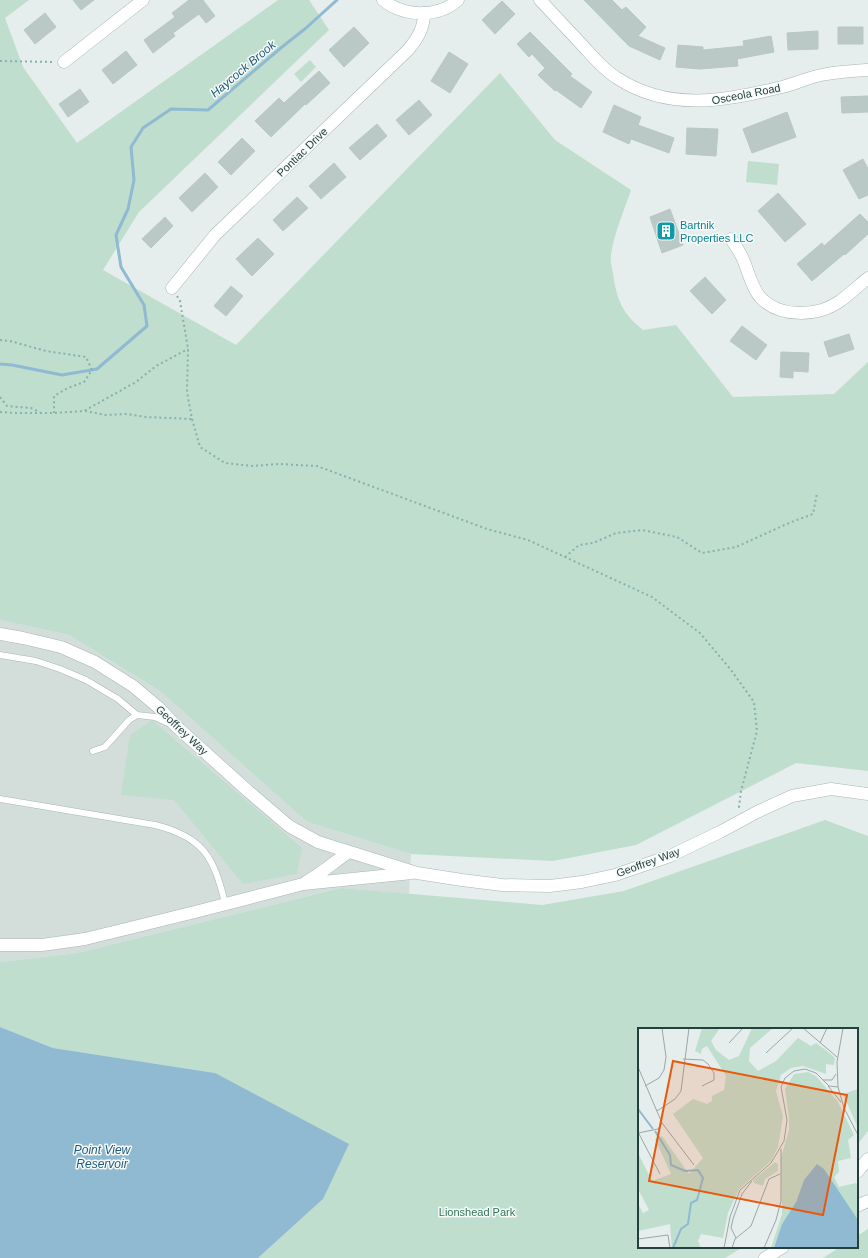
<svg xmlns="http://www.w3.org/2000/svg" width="868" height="1258" viewBox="0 0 868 1258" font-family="Arial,sans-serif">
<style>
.built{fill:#d3dedb}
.green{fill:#bfdece}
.water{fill:#8fbad1}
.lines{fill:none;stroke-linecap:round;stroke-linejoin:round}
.stream{stroke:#8fbad1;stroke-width:3}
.building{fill:#bac9c5;stroke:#b8c8c4}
.lane-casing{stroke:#a7b6b4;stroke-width:7}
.street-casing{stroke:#a7b6b4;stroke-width:13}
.secondary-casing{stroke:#a1b7b4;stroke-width:13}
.path{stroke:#86b1ac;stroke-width:2;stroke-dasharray:2 3;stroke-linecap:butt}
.lane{stroke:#fff;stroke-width:6}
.street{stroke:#fff;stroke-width:12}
.secondary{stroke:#fff;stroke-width:12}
.labels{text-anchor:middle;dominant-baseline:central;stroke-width:3;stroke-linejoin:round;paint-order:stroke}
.street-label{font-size:11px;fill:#24403e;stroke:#f6faf9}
.culture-label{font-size:11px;fill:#0d838f;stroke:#f6faf9;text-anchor:start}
.park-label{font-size:11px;fill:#2f7659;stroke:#f6faf9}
.water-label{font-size:12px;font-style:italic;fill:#1f5a7b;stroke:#f6faf9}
.inset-river{fill:none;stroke:#8fbad1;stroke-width:2}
.inset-road{fill:none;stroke:#98a8a6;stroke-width:1}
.view{fill:#e8590c;fill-opacity:0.15;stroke:#e8590c;stroke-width:2}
.inset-edge{fill:none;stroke:#24403e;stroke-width:2}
</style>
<rect width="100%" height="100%" fill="#e5eeec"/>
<path class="built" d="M0,620l69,15 91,56 147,131 104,32 -2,40 -68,-6 -264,65 -77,9z"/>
<path class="green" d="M0,0h29l-24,18 18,49 54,76 201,-143h31l20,30 -190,182 -36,58 133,75 264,-272 55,67 76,50c-7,21 -17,43 -20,65 -1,6 1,13 2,19 4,26 9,39 30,56l33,-5 57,72 101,-3 34,-32v409l-72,-8 -160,82 -83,16 -142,-7 -104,-32 -147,-131 -91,-56 -69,-15z
M310,60l6,7 -15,15 -7,-8z
M748,161l31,3 -2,21 -31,-3z
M152,720l150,128 -5,26 -54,10 -69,-84 -53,-5 9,-60z
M825,820l43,16v295l-11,14v-116h-218v218h104l-18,11h-467l65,-59 -108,-126 -162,-25 -53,-21v-65l77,-9 264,-65 201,17 82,-14z
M868,1229v29h-45l17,-11h17v-11z"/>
<path class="water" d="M0,1027l53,21 162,25 134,71 -26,55 -65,59h-258z"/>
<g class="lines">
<path class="stream" d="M0,364l12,1 50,10 35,-6 50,-43 -3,-21 -23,-38 -5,-32 12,-26 6,-29 -3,-33 12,-19 28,-19 37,1 74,-63 24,-19 31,-28"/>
</g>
<path class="building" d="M73,0h21l-13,10z
M189,0h14l12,16 -9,7 -7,-9 -26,19 2,3 -22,17 -9,-13 31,-23 -3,-4z
M584,0h28l10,10 4,-3 20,20 -8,9 27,12 -5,12 -31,-14z
M502,1l13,13 -20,20 -13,-14z
M45,13l11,14 -21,17 -11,-14z
M354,27l15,16 -25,24 -15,-17z
M838,27h25v17h-25z
M818,31v18l-30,1 -1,-17z
M530,32l42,42 -2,2 22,16 -11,16 -25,-18 -1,1 -17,-16 7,-7 -13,-14 -3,3 -12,-13z
M771,36l3,16 -37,7 1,7 -38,3 -24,-2 2,-22 25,2v3l41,-4 -1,-5z
M126,51l11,14 -24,19 -11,-14z
M449,52l19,12 -18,29 -19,-12z
M319,71l11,12 -24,22 -1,-1 -34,33 -16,-16 24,-23 5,5z
M80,89l9,13 -21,15 -9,-13z
M868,96v16l-26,1 -1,-16z
M419,100l13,15 -23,20 -13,-15z
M614,105l27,12 -3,8 36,13 -5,15 -38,-14 -2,5 -26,-12z
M787,112l9,25 -44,16 -9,-24z
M377,124l10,12 -27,24 -11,-12z
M687,128l31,1 -2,27 -30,-2z
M242,138l13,13 -24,24 -13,-13z
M863,159l5,10v26l-9,4 -16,-29z
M334,163l12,14 -25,22 -12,-13z
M205,173l13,14 -26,25 -13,-14z
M778,193l28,31 -21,18 -27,-31z
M297,197l11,11 -25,23 -10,-11z
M670,209l13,36 -21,8 -12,-36z
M860,214l8,8v12l-23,21 -1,-1 -32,27 -15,-17 25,-21 2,3z
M165,217l8,9 -22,22 -9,-9z
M258,238l16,16 -22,22 -16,-17z
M705,277l21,23 -14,14 -22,-23z
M231,286l12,10 -17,20 -12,-10z
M742,326l25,19 -11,15 -26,-19z
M849,334l5,15 -25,8 -5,-15z
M781,352l28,1 -1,19 -15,-1v7l-13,-1z"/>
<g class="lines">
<g class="lane-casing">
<path id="lane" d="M0,655l36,6 24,8 26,11 32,19 19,16
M93,751l12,-4 24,-27 8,-5 18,2 13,6
M0,799l155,26c49,12 59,33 70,78"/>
</g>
<g class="street-casing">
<path id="street" d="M540,0c15,16 29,31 44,47 10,11 20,23 33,31 52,34 109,23 165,9 12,-3 23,-8 35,-11 16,-4 34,-5 51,-6
M64,62l79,-62
M731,239c3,5 7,10 10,16 7,13 9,30 19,42 19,21 58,20 80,4 10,-7 19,-16 28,-23
M172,288l43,-53 193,-185c10,-12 16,-22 16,-37
M0,634l23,4 38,9 34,15 38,24 25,21 19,20 71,64 41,35 29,16 99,31 45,7 40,5 48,1 32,-4 33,-7 55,-19 50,-24 37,-20 35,-16 39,-7 37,5
M306,882c16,-9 28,-20 43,-30
M0,945h42l43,-6 110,-27 108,-28 109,-11
M857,1172l11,-13"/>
</g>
<g class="secondary-casing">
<path id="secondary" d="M383,0c21,17 55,18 75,0
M857,1206l11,-5
M765,1258l18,-11"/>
</g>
<path class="path" d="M0,61l55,1
M177,296l3,5 8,48 -1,43 5,27 8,28 25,16 28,3 26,-2 38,2 170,63 41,11 124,57 48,36 31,37 23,32 3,29 -16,60 -2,16v2
M0,340l10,1 36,10 40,6 6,13 -8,12 -16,6 -14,8v17
M0,397l7,9 24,2 9,4
M85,411l21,4 21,-1 19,3 46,2
M0,412l14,1h40l30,-2 52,-29 20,-16 32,-17
M565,557l14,-12 14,-2 23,-10 26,-3 35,7 25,16 34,-6 53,-24 24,-9 4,-21"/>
<use href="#lane" class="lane"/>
<use href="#street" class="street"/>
<use href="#secondary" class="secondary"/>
</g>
<defs>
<g id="building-square" transform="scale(1)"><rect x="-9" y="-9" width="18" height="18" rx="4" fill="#0f9aa8" stroke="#f6faf9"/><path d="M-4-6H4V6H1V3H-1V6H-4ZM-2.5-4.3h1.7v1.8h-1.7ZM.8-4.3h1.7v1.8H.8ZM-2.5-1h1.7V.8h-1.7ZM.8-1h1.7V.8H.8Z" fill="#fff"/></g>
</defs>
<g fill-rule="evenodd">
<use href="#building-square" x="666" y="231"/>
</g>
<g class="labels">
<g class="street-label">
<text transform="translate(746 94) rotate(-11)">Osceola Road</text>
<text transform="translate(302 152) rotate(-44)">Pontiac Drive</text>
<text transform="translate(182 730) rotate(43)">Geoffrey Way</text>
<text transform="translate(648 862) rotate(-20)">Geoffrey Way</text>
</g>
<g class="culture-label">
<text x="680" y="225">Bartnik<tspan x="680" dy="13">Properties LLC</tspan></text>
</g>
<g class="park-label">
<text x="477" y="1212">Lionshead Park</text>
</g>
<g class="water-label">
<text transform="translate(243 69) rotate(-40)">Haycock Brook</text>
<text x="102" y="1150">Point View<tspan x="102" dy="14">Reservoir</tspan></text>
</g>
</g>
<g transform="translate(638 1028)">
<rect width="220" height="220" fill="#e5eeec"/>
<path d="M64,0h18l-9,13 5,9 13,10 10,-4 13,-28h21l-23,20 -1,13 9,10 18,-10 22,-23 13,8 5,-3 11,8 8,7 -1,7 -8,-1v10l-23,-8 -12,2 -10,7 -5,16 7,25 -5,31 -7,14 -32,28 -11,24 -5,25 -22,-4 -3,7 3,7h-29l-2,-24 -32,7v-27l5,9 6,-3 -11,-21v-36l14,28 19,-7 -16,-35 7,-3 27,38 14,-16 -30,-44 20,-15 14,5 5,-3v-5l12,-6 2,-14 -19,-30 -5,3 -1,5 -6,-3zM170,44l8,4 22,26 16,33 -6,5 3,18 -13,3 1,11 -5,5 5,10 17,-4 2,5v32l-11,-14 -43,-26 -8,22 -14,22 -8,24h-3l11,-34 -1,-56 8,-28v-11l-4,-30 9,-15zM220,61v39l-15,-34zM137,134l3,2v7l-13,8 -2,7 -9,-3 -1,-3z" fill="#bfdece"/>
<path d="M179,136l7,5 34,51v28h-84l8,-24 14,-22 8,-22z" fill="#8fbad1"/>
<path class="inset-river" d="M0,81l15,20M17,103l15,24 1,10 14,6 13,-1 5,8 -6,22 -6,3 -3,21 -7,5 -8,19"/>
<path class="inset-road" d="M165,0l34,29M205,0l-6,34 1,25 6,21 14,27M91,15l14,-15M182,15l7,-15M128,25l27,-25M45,31l20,1 5,4 6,9v7l-12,6M0,39l24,56M185,52h9l4,-6M7,58l14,-8 5,-8 2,-13 -4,-29M190,58l13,16M19,83l18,-12 6,-8 8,-63M24,95l32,42M0,104l22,42M0,105l20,-4 4,-6M98,210l-5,-10 2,-9 9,-25 10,-13M0,211l30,-4 2,13M86,220l6,-31 10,-27 31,-27 13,-22 3,-21 -6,-33 4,-9 9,-7 11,-2 11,4 13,13 9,1M94,220l3,-9 16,-13 18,-47 11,-5M126,220l12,-28 5,-19v-52"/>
<path class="view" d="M35,33l174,34 -24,120 -174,-34z"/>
<rect width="220" height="220" class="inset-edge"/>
</g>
</svg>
